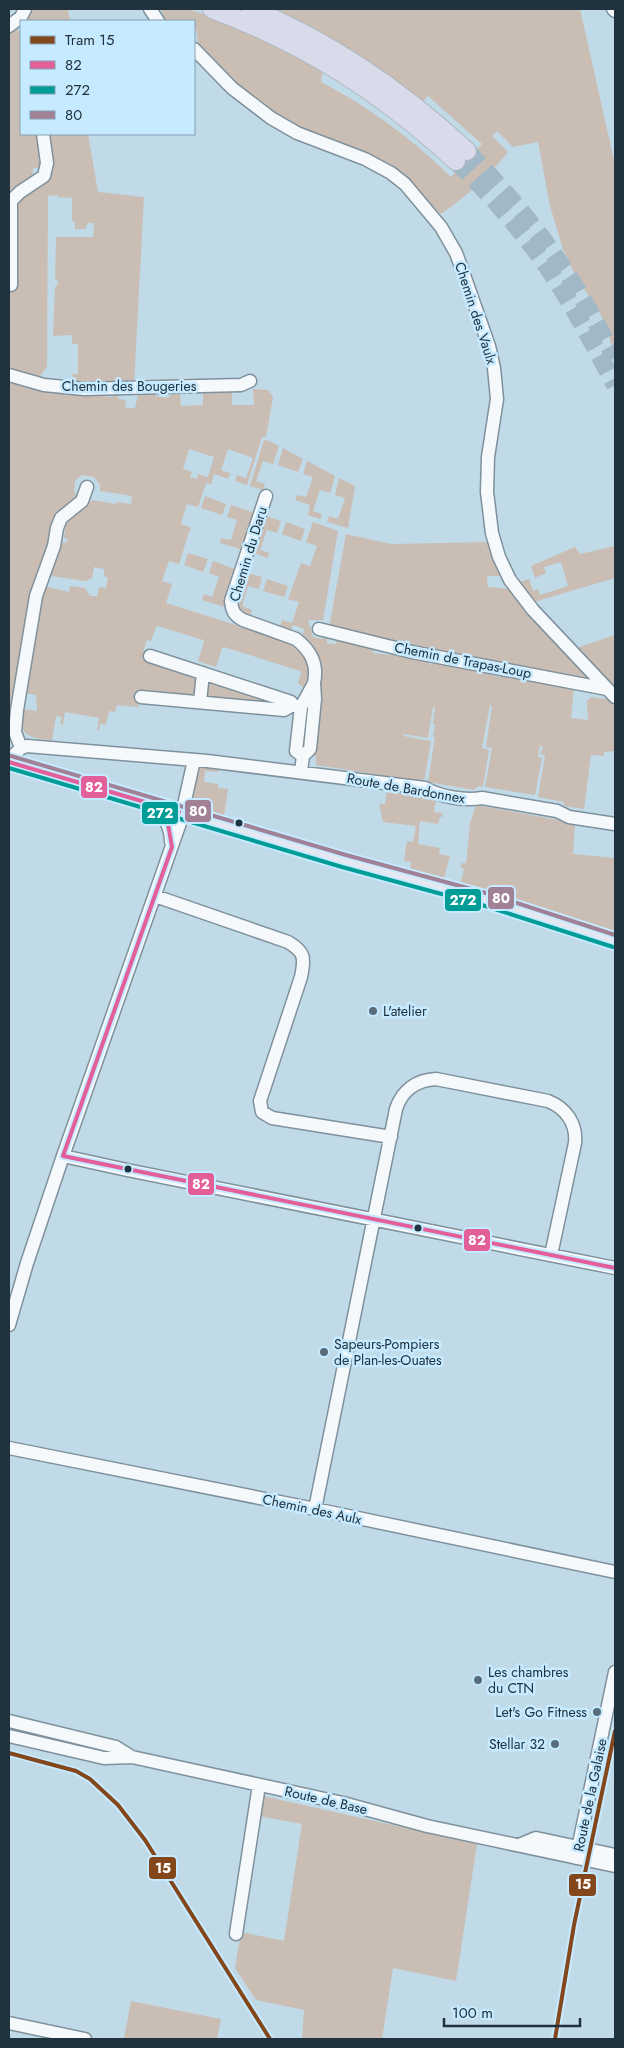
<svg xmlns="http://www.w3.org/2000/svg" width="624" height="2048" viewBox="0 0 624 2048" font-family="Jost,sans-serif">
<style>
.green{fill:#cabdb4;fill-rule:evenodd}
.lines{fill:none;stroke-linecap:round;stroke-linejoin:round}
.highway-tunnel{stroke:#a1b8c6;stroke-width:18;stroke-dasharray:18 9;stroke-linecap:butt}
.minor-casing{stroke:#7e919c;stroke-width:15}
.major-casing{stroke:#acb9c1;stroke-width:18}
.highway-casing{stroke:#acb9c1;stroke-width:20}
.minor{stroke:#f6f9fc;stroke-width:12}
.major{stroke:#e6e8f1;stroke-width:15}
.highway{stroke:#dadbea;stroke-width:18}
.bus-1-casing{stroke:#c6eaff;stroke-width:8}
.bus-2-casing{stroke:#c6eaff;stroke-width:8}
.bus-3-casing{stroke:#c6eaff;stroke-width:8}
.bus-1{stroke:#e25f9a;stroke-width:4}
.bus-2{stroke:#009c98;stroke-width:4}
.bus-3{stroke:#a08196;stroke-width:4}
.tram-1-casing{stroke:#c6eaff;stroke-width:8}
.tram-1{stroke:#84471c;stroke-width:4}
.bus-dot{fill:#20323d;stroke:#c6eaff;stroke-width:2}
.poi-dot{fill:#586d79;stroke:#c6eaff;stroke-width:2}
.labels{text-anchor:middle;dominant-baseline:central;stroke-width:5;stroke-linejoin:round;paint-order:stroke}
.street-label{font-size:14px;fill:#20323d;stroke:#c6eaff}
.poi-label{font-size:14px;fill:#20323d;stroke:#c6eaff;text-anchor:start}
.line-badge{stroke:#c6eaff;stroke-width:2}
.badge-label{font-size:14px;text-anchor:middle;font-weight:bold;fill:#fff}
</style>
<rect width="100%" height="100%" fill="#c1dae8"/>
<path class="green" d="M33,9h35l2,12h-44z
M161,9h27l44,14 91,45 -2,14c51,27 89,55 130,95l31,-33 -54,-48 -6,6 -62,-46 -84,-47h304l35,156v195l-8,-33 -10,-19 -21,-31 -13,-28 -13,-43 -12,-64 -25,5 -16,-16 -5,5 16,16c-19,24 -41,44 -67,62l-46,-44 -93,-38 -53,-34 -52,-52 1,-5 -2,-12h-2v-8h-28z
M17,29l4,5v100h18l2,34h-8l-1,13 -23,21v-171z
M47,134h41l10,58 46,5 -10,187 -64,-1 2,-2v-7h6v-30h-6v-9l-19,1 2,-49 3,-3 -1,-5h-2l1,-42h37l1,-14h-6l-3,6h-10v-8h-3v-23l-14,-1v-2l-10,1 -1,171 -7,9 -7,1 -24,-6v-165l40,-37h5z
M9,379l40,13 1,-2 61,7 8,-4 -1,6 8,1 -1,8h10l4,-17h17l-1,5 13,2 4,-4h8l1,12 22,-1v-15h17v3h12v12h22l-1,-16 15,1 5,7 -7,40h-4l-15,48 -12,-4 2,-6 9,3 7,-20 -25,-9 -7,21 9,3 -2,6 -14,-5 -3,10 -5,-1 -8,24 -11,-3 -6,20 10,4 -2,4 -10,32 -10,-3 -7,20 10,3 -6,19 115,36c24,13 36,22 24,50l-7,-6 3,-10 -1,-2 -76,-24 -2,1 -6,19 -18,-6 6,-19 -1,-2 -45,-14 -2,1 -5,14 -4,-1 -4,12 144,53 -147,-10 -2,12 -21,-2 -2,7 -6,-1 -3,14 -6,-1 -1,6h-2l2,-12 -34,-6 -2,13 -3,-1 2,-7 -6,-1 -4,24c-23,-2 -34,-4 -30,-31l15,2 -1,-16 -12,-2 19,-107 26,6 1,-6 15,2 5,8h7l2,-9 7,1 2,-10 -4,-2v-7l-10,-2 -2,11 -6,3 -35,-5 -3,-2 13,-32 5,1 2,-4 -4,-1 1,-9 -4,-1 5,-9 27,-19 23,4 1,-2 14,2 1,-8 -32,-5v-6l-6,-8 -12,-2 -7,6 -1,10 4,6 -19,16 -38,152 -12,71zM189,449l25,8 -6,20 -10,-3 -1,5 -7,-2 2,-5 -9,-3z
M264,440l5,1 10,5 -6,18 -10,-3 -7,20 9,3 -2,6 -13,-4z
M283,448l20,11 -5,13 -20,-7z
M307,461l28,15 -5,17 -10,-3 -7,21 9,3 -2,5 -12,-4 2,-10 -15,-5 2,-5 9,2 7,-20 -10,-3z
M339,478l16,8 -7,42 -21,-6 2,-6 9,3 7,-21 -10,-3z
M205,496l21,8 -4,11 -21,-7z
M231,505l24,8 -12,35 -3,1 -20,-6 1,-5 10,2 6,-20 -10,-3z
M266,516l15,5 -4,12 -10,-3 -7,20 9,3 -1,5 -15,-5z
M286,522l19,7 -4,12 -19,-7z
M313,522l25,9 -15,89h-15l5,17 9,2 5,-3v7l9,1 1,-7 31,8 -1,3 6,2v3l17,2 1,-4 34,7 4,6 3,1v-3l58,7 2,6 8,2 5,-5 69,15 -3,31 17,2 -1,-19 4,-4 22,3 2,3v48l-11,1v4l-13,-1 -7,54 -20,-3v-4l-26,-5 7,-41 -5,-2 3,-7 -3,-2 -2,12 4,1 -7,37 -50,-8 7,-39 -6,-1 6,-41 -2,-1 -8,43 7,2 -6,37 -5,-1 -4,4 -46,-8 7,-45h-2l2,-13h-2l2,-17h-2l-5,31 -24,-4 -1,2 28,5 -7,41 -108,-17v-9h-3l7,-82 -18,-35 2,-10 -11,-4 -2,5 -11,-3 2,-7 10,3 7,-21 -11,-3 13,-36 9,3 7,-20 -11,-4z
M346,534l45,10 100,-2 12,34h-16l1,11 21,2 87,93 -168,-31 -22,-10 -4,6 -73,-19z
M615,546v32l-81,24 -15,-20 10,-3 4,12 5,-2 2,6 28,-9 -7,-24 -17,5 2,6 -11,5 -4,-12 44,-19 5,7z
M188,553l20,6 -5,13 -19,-7z
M213,561l22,8 -9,28 -1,10 -23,-7 2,-6 8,3 7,-20 -10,-4z
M245,572l17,5 -3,12 -11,-3 -6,20 10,4 -3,9 -6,-3 -7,-14z
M267,579l21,7 -4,11 -21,-6z
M615,635v58l-41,-44z
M202,766l17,2 -1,4 -13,-1 -1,11 14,2v4l10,1 -4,27 -33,-10 8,-36z
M387,790l49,10 -2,12 9,1 -1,4h-2l-2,7 -18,-3 -2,23 22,4 -1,6 11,2 -6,22 -34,-8 1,-8 -7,-1 3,-20 6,1 3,-16 -33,-4 -4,-18h6z
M476,805l99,18 -2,31 42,4v74l-154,-50 3,-13 -4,-2 2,-4h4l4,-40z
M263,1796l214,48 -21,137 -63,-13 -11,71h-80l2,-29 -48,-10 -21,-32 6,-36 43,9 18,-117 -43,-8z
M131,2001l90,18 -4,20h-93z"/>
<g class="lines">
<path class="highway-tunnel" d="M467,151c31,33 62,67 88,105 23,32 41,67 60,102
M456,161c34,33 65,68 92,107 25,37 46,77 67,117"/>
<g class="minor-casing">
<path id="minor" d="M150,9l8,12
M613,9l2,2
M9,26l12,-9 4,-8
M194,49l38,39 39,30 26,15 68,26 26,14 14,11 36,43 15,26 7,19 26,74 5,22 3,31 -9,58 -1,35 5,41 7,24 11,23 23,30 82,87
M11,285v-84l9,-9 24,-16 3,-13 -4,-29
M9,375l35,10 40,4 157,-4 9,-4
M266,496l-35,105c1,10 3,14 12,19l53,19c15,12 22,25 18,44
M319,629l93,23 195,37
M150,656l141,46 2,3
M141,697l143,13 9,-5 8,2
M200,702l3,-29
M21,748l-6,-16 2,-22 19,-114 18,-50 3,-18 4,-10 21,-17 5,-14
M9,760l12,-12 6,-2 180,15 218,27c16,9 40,13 57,10l75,13 12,6 46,7
M301,771l2,-15 -7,-5 5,-44 13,-24 1,16 -5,50 -7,7
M154,805c10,12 17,21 17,37
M155,896l133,46c17,10 17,16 13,35l-41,124 2,11 10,6 119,19
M63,1156l64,14 488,98
M9,1325l18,-62 36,-107 117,-333 14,-63
M9,1448l306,61 300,63
M315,1509l81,-400c6,-19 21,-29 40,-30l112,22c18,7 29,23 27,42l-24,112
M9,1721l107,26 16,10
M9,1736l95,22 28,-1 211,46 84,23 188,40
M519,1845l17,-7 79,17
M576,1858l39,-186
M236,1934l23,-149
M9,2023l76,16"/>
</g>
<g class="major-casing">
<path id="major" d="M9,762l335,99 140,38 131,42"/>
</g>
<g class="highway-casing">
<path id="highway" d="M212,9c94,35 170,84 244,152
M251,9c81,33 152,83 216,142"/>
</g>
<use href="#minor" class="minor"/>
<use href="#major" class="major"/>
<use href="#highway" class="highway"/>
<g class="bus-1-casing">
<path id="bus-1" d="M9,762l170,50
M63,1156l552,112
M63,1156l109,-309 -4,-23 -14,-19"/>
</g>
<g class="bus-2-casing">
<path id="bus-2" d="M9,768l333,99 140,38 131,42"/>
</g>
<g class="bus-3-casing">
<path id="bus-3" d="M11,756l335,99 140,38 129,42"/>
</g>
<use href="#bus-1" class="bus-1"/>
<use href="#bus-2" class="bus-2"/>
<use href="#bus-3" class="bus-3"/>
<g class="tram-1-casing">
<path id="tram-1" d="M9,1753l67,18 14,8 28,26 27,35 125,199
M555,2039l19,-114 41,-194"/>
</g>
<use href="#tram-1" class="tram-1"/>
</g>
<g class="bus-dot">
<circle cx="239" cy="823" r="4.5"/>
<circle cx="128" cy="1169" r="4.5"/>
<circle cx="418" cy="1228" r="4.5"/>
</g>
<g class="poi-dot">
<circle cx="373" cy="1011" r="5"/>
<circle cx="324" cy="1352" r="5"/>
<circle cx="478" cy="1680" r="5"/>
<circle cx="597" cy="1712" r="5"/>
<circle cx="555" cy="1744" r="5"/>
</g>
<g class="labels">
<g class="street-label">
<text transform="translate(476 313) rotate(72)">Chemin des Vaulx</text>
<text x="129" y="386">Chemin des Bougeries</text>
<text transform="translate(248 554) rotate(-73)">Chemin du Daru</text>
<text transform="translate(463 660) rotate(11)">Chemin de Trapas-Loup</text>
<text transform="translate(406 788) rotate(10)">Route de Bardonnex</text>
<text transform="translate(312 1509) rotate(12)">Chemin des Aulx</text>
<text transform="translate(590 1795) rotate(-78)">Route de la Galaise</text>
<text transform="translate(326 1800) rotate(13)">Route de Base</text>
</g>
<g class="poi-label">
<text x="383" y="1011">L'atelier</text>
<text x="334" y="1344">Sapeurs-Pompiers<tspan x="334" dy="16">de Plan-les-Ouates</tspan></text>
<text x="488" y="1672">Les chambres<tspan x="488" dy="16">du CTN</tspan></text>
<text x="587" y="1712" text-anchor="end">Let's Go Fitness</text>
<text x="545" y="1744" text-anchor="end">Stellar 32</text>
</g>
</g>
<g class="line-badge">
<rect x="80" y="775" width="28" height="24" rx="5" fill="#e25f9a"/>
<rect x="184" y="799" width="28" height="24" rx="5" fill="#a08196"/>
<rect x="141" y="801" width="38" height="24" rx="5" fill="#009c98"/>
<rect x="487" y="886" width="28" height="24" rx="5" fill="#a08196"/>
<rect x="444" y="888" width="38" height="24" rx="5" fill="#009c98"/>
<rect x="187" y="1172" width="28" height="24" rx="5" fill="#e25f9a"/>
<rect x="463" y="1228" width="28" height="24" rx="5" fill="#e25f9a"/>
<rect x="148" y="1856" width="29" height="24" rx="5" fill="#84471c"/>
<rect x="568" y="1873" width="29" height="24" rx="5" fill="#84471c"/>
</g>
<g class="badge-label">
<text x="94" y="792">82</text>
<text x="198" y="816">80</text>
<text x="160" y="818">272</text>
<text x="501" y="903">80</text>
<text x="463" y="905">272</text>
<text x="201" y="1189">82</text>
<text x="477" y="1245">82</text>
<text x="163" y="1873">15</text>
<text x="583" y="1889">15</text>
</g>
<rect width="624" height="2048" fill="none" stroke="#20323d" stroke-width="20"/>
<rect x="20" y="20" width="175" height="115" fill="#c6eaff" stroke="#84a0b1"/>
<rect x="30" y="36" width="25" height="8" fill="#84471c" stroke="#84a0b1"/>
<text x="65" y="45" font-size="15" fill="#20323d">Tram 15</text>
<rect x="30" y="61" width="25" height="8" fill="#e25f9a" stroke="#84a0b1"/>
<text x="65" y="70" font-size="15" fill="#20323d">82</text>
<rect x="30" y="86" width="25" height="8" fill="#009c98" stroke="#84a0b1"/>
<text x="65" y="95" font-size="15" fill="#20323d">272</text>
<rect x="30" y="111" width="25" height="8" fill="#a08196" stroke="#84a0b1"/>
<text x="65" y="120" font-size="15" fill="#20323d">80</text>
<path d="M444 2018v8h136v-8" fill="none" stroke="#20323d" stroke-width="2.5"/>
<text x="452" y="2018" font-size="15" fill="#20323d" stroke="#c6eaff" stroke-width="4" paint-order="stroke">100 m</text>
</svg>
